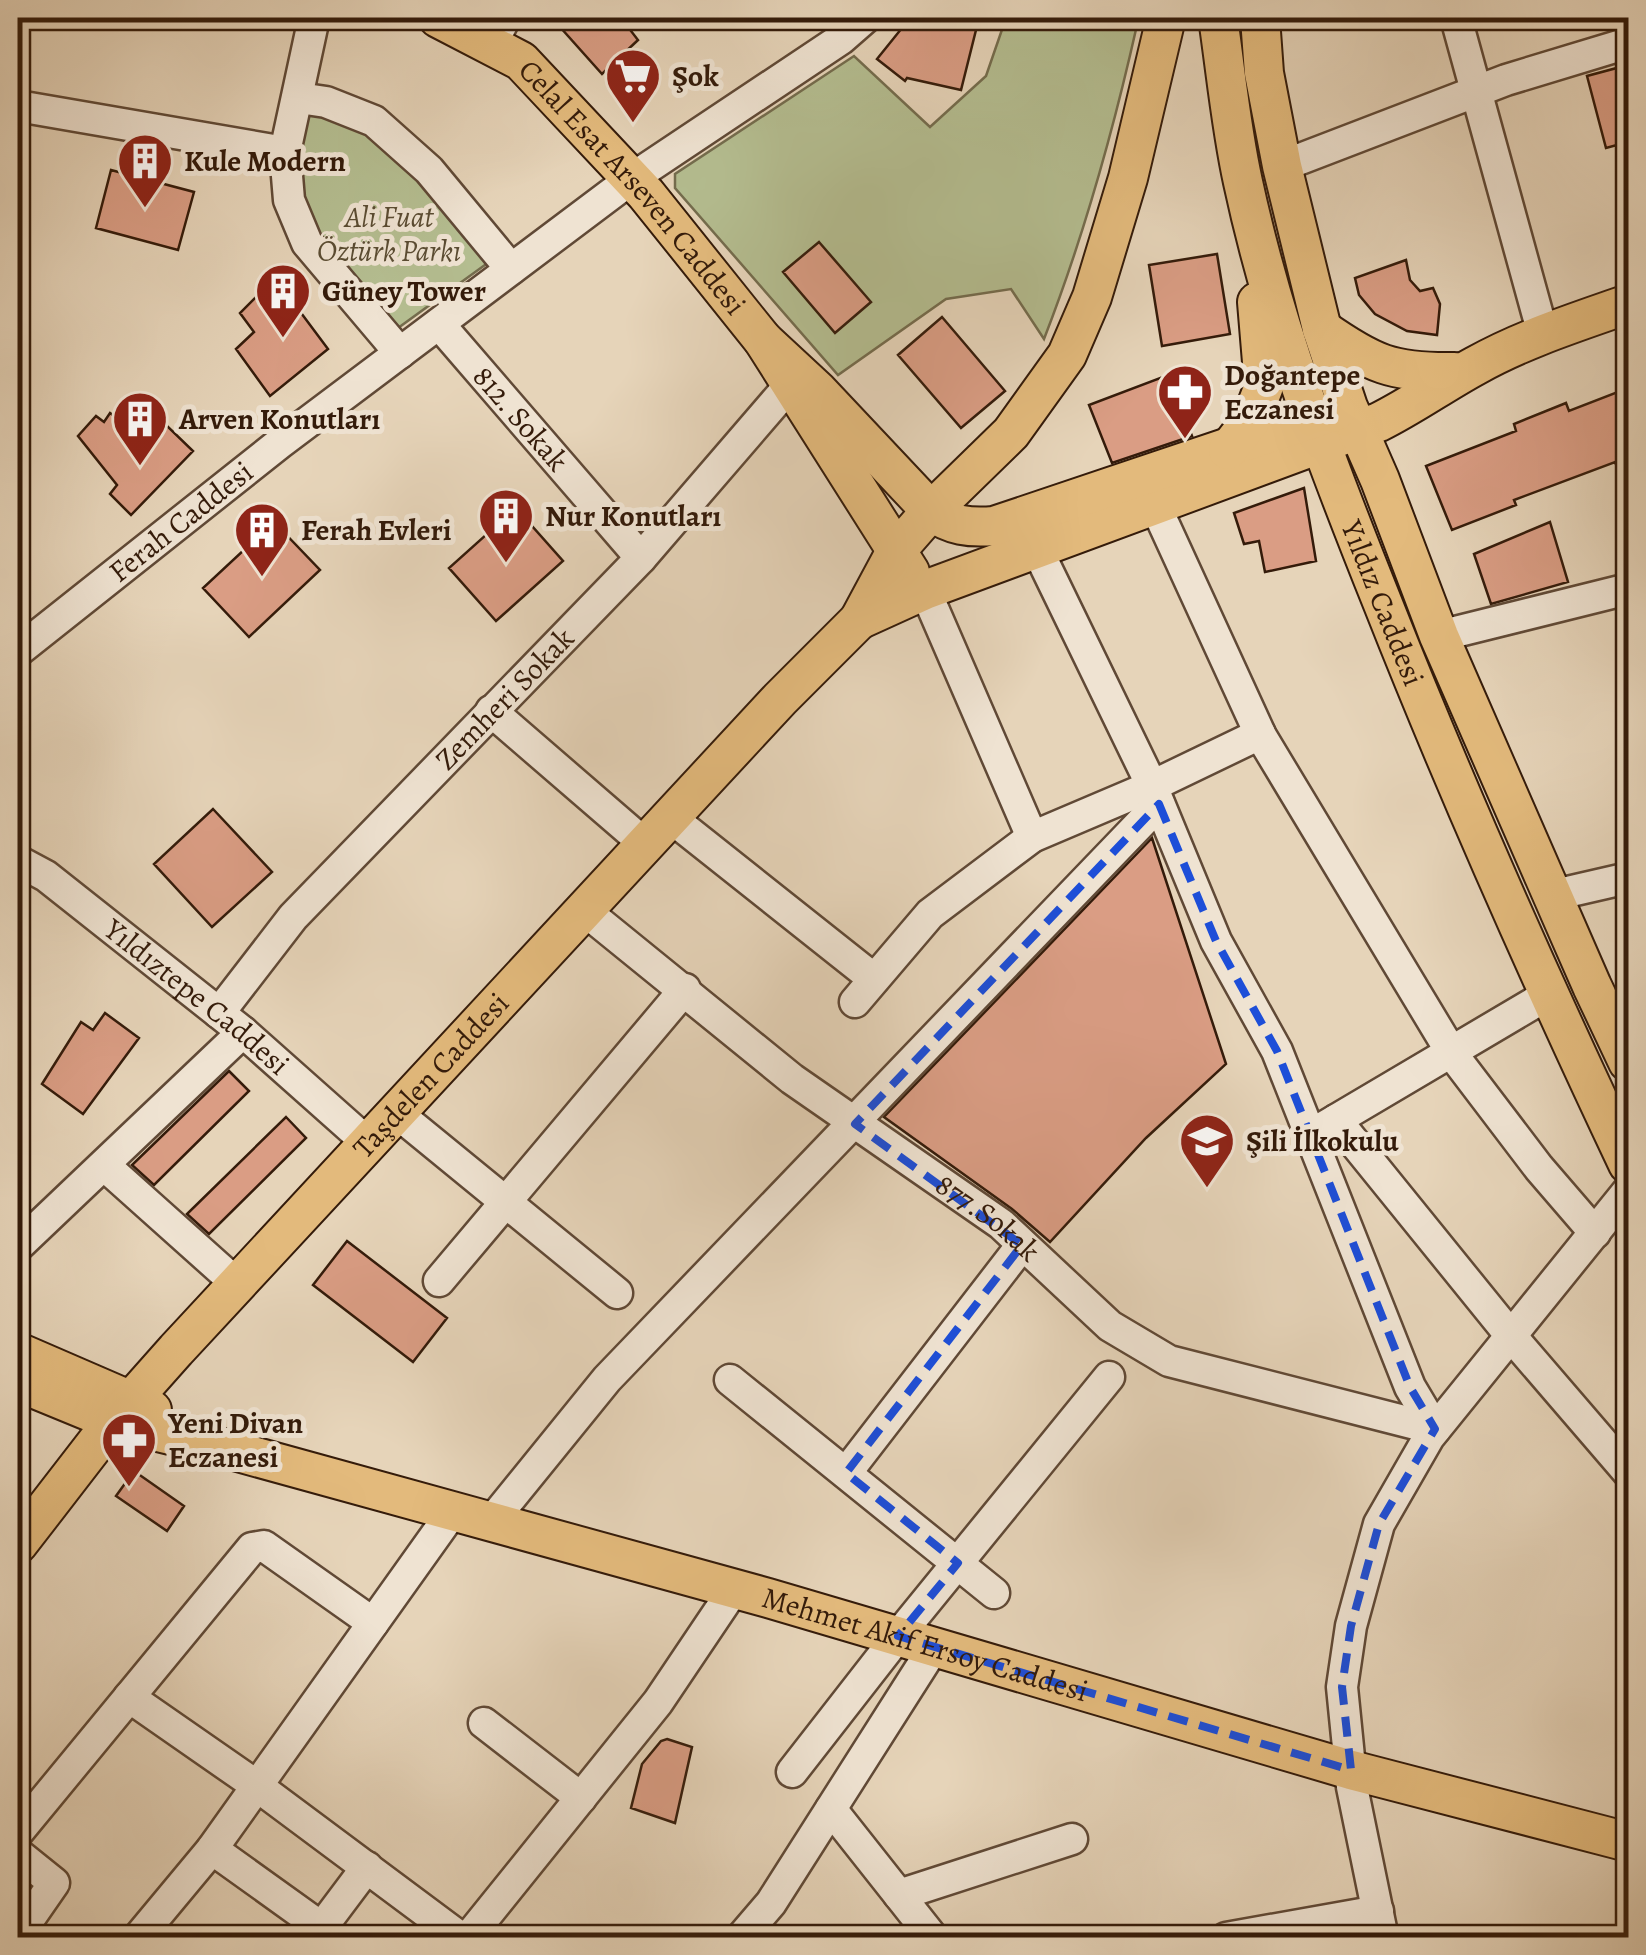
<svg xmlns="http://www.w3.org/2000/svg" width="1646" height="1955" viewBox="0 0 1646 1955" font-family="Alegreya,serif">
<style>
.green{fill:#b4bd90;stroke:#746c4d;stroke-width:2.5}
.building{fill:#da9d84;stroke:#341b0a;stroke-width:2.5}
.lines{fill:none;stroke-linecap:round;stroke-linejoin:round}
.minor-casing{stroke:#604936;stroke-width:35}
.major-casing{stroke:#341b0a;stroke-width:42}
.minor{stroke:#efe3d2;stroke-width:30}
.major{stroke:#e3ba7c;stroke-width:38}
.marked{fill:none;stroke:#1d4ed8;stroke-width:8;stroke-dasharray:20 12;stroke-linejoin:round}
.labels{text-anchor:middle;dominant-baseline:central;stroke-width:10;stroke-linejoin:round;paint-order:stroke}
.poi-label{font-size:30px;font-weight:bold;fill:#341b0a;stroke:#efe3d2;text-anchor:start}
.street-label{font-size:30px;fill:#341b0a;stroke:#efe3d2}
.park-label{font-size:30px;font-style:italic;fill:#5a4c32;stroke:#efe3d2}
</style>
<rect width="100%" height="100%" fill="#e6d4b9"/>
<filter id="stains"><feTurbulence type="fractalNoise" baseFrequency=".002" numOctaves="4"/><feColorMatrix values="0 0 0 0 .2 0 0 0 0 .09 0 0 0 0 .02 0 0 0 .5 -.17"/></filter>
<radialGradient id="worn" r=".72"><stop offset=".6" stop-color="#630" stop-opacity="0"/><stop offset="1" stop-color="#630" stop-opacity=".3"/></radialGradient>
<path class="green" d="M1006,18h102l29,7c-24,107 -53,211 -93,314l-33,-50 -65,10 -108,76 -163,-187v-14l179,-118 76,71 56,-51z
M304,109l75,26 110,127 -91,66 -10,-4 -83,-103 -9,-24z"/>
<path class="building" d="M552,18h69l17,22 -36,34z
M910,18l19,10 4,-10h46l-18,72 -54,-12 -2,3 -28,-22z
M1628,65v77l-22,6 -19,-72z
M111,170l83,22 -16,58 -82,-22z
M819,242l52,60 -36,31 -52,-61z
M1217,254l13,80 -68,12 -13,-81z
M1406,260l4,20 10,11 13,-3 7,16 -3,31 -30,-4 -32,-17 -16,-19 -4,-17z
M275,278l53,71 -58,47 -34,-47 18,-17 -14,-19z
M942,317l63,74 -44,37 -63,-73z
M1168,375l24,61 -80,27 -23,-58z
M1628,388v106l-13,-32 -101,38 2,5 -64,25 -26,-64 90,-35 -2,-7 52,-21 3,8z
M110,413l36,27 16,-19 31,30 -62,64 -21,-21 7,-9 -39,-49 18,-20 8,6z
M1304,488l12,73 -51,11 -6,-31 -15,3 -10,-31z
M516,508l47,53 -67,60 -47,-53z
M274,522l46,48 -71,67 -46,-49z
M1550,522l18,60 -77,22 -17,-50z
M213,809l59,63 -60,55 -58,-63z
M1152,838l74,226 -80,74 -96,104 -38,-33 -128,-92z
M105,1013l34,25 -56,76 -41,-30 39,-62 12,8z
M229,1071l20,20 -95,94 -22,-20z
M286,1117l20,21 -97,96 -22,-20z
M347,1241l100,77 -34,44 -100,-77z
M134,1471l50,35 -17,25 -51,-35z
M667,1739l25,8 -17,76 -44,-15 11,-44 19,-23z"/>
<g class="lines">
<g class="minor-casing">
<g id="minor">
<path d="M314,18l-29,134 4,48 18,43 93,110"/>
<path d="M1456,18l87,316"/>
<path d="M491,45l14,-27"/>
<path d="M299,98l27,4 48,19 55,49 82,99"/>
<path d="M18,106l267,46"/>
<path d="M1282,166l224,-86 122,-37"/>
<path id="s1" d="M439,324l202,234"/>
<path d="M1155,505l106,231 192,319 86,113 56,65"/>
<path d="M1037,549l115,237 64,155 61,110 133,336 25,42"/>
<path d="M925,590l107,247"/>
<path d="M1439,636l189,-47"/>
<path id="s2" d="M18,651l262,-208 351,-264 210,-140 24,-21"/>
<path d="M491,711l154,133"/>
<path d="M670,817l204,162"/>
<path id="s3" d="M18,861l28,15 197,156 126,112"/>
<path d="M1554,895l74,-17"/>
<path id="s4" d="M584,910l208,169 209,145 109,102 59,35 266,68"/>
<path d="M855,1002l75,-88 102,-77 120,-51 108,-52"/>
<path id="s5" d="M219,1013l74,-96 348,-359 149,-173"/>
<path d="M398,1114l219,179"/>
<path d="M1336,1120l175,216 117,136"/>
<path d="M1319,1130l230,-136"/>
<path d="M104,1165l133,119"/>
<path d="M18,1246l225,-214"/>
<path d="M439,1281l246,-292"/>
<path d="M730,1380l264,213"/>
<path d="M846,1473l176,-228"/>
<path d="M491,1522l116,-143 552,-575"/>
<path d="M129,1697l128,89 204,152"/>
<path d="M484,1723l97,75"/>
<path d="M792,1772l106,-136 211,-259"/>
<path d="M831,1809l102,129"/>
<path d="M18,1832l234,-284 12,-2 109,77"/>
<path d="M212,1849l124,89"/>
<path d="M18,1854l36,29 -36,52"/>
<path d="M899,1895l173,-56"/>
<path d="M322,1927l45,-60"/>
<path d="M138,1938l74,-89 241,-338"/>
<path d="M468,1938l190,-236 76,-113"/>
<path d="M741,1938l30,-35 163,-256"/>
<path d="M1226,1938l152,-27"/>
<path d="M1383,1938l-31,-151 -10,-100 9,-61 28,-102 50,-87 199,-246"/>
</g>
</g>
<g class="major-casing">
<g id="major">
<path id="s6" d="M438,18l83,43 125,133 117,146 147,232"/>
<path d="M1166,18l-38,160 -36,119 -25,58 -56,78 -80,78 -35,40 -37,69 66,-30 454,-168c34,-17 63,-38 96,-56 48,-27 102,-44 153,-62"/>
<path id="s7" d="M1218,18c8,54 13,110 25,164 31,145 85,285 140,422 75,190 158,376 245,560"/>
<path d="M1260,18l4,55 18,93 40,163 26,78 32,73 59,156 153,350 36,76"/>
<path d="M1322,329c50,35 70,44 132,43"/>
<path d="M763,340l55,51 113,120c20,15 39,17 63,15l342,-115"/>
<path d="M1228,450l23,-30 13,-34 -7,-84"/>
<path d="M18,1352l134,58"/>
<path id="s8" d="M18,1382l95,39 107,26 548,151 583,172 277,72"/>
<path id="s9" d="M18,1544l95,-123 63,-71 604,-651 79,-79"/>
</g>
</g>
<use href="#minor" class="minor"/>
<use href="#major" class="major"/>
</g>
<path class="marked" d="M1159,804l57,137 61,110 133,336 25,42 -56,95 -28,102 -9,61 9,83 -453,-134 60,-73 -112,-90 176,-228 -167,-121z"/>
<defs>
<g id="supermarket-pin" transform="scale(2.875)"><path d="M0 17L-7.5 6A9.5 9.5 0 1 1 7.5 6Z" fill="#8f2418" stroke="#efe3d2"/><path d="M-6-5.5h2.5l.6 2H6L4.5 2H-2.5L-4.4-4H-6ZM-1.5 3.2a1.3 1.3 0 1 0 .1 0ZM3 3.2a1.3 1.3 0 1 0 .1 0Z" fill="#fff"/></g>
<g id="building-pin" transform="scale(2.875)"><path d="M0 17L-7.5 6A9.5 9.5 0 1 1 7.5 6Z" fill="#8f2418" stroke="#efe3d2"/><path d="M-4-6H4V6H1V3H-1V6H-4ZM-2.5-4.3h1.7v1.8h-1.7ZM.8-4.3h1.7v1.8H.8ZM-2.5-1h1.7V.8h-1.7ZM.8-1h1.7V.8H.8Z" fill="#fff"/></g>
<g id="pharmacy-pin" transform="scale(2.875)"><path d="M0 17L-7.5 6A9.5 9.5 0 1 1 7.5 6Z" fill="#8f2418" stroke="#efe3d2"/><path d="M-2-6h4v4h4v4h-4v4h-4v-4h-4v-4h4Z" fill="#fff"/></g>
<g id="school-pin" transform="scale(2.875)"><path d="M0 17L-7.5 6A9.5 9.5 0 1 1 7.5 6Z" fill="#8f2418" stroke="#efe3d2"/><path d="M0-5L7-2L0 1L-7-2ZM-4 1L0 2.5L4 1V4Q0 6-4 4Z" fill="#fff"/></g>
</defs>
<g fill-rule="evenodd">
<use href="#supermarket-pin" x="633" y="76"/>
<use href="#building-pin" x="145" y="161"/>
<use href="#building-pin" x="283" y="291"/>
<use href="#pharmacy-pin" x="1185" y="392"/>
<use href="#building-pin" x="140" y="419"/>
<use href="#building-pin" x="506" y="516"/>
<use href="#building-pin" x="262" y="530"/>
<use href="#school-pin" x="1207" y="1141"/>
<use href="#pharmacy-pin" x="129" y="1440"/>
</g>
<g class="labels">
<g class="poi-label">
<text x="672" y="76">Şok</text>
<text x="184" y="161">Kule Modern</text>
<text x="322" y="291">Güney Tower</text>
<text x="1224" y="375">Doğantepe<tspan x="1224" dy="34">Eczanesi</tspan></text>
<text x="179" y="419">Arven Konutları</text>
<text x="545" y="516">Nur Konutları</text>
<text x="301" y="530">Ferah Evleri</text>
<text x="1246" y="1141">Şili İlkokulu</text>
<text x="168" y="1423">Yeni Divan<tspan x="168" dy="34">Eczanesi</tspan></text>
</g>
<g class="street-label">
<text stroke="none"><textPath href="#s6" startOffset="262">Celal Esat Arseven Caddesi</textPath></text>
<text stroke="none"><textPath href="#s1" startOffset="125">812. Sokak</textPath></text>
<text stroke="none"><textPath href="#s2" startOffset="208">Ferah Caddesi</textPath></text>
<text stroke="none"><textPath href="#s7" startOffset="610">Yıldız Caddesi</textPath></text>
<text stroke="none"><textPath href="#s5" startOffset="425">Zemheri Sokak</textPath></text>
<text stroke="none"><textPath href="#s3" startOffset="225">Yıldıztepe Caddesi</textPath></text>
<text stroke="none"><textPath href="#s9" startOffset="625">Taşdelen Caddesi</textPath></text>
<text stroke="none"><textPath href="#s4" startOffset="508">877.Sokak</textPath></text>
<text stroke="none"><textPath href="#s8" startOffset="945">Mehmet Akif Ersoy Caddesi</textPath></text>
</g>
<g class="park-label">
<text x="389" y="217">Ali Fuat<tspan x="389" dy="34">Öztürk Parkı</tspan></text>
</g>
</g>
<rect width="1646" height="1955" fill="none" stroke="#e6d4b9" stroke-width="60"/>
<rect x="20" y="20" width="1606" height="1915" fill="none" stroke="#341b0a" stroke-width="5"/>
<rect x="30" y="30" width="1586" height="1895" fill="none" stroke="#341b0a" stroke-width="2.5"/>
<rect width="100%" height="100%" filter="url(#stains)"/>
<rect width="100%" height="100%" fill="url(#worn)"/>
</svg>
